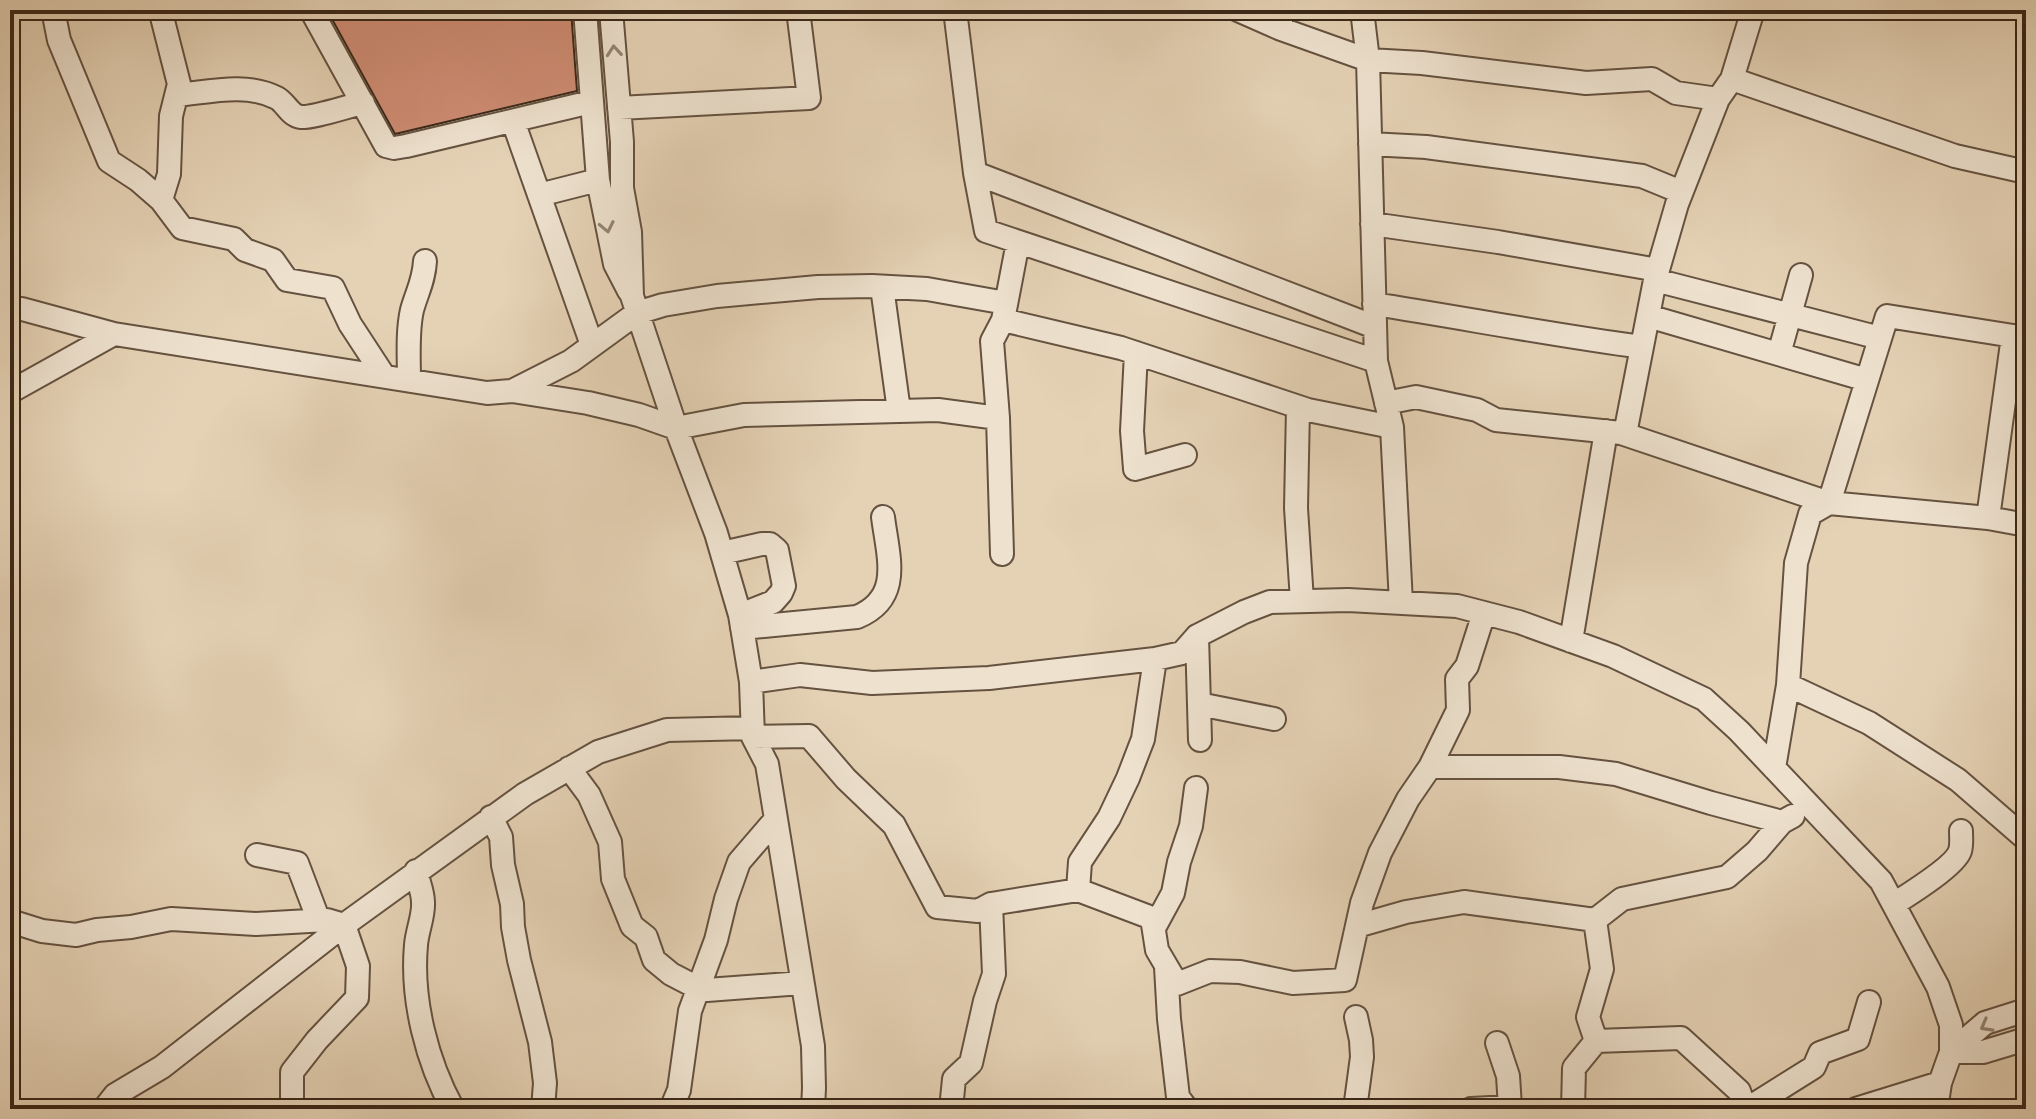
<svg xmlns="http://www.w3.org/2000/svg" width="2036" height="1119" viewBox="0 0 2036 1119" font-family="'IM FELL DW Pica',serif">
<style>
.building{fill:#ce8c73;stroke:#3a2819;stroke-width:2}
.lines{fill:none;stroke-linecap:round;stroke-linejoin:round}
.minor-casing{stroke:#655240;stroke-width:26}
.minor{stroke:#eee2cf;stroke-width:22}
.oneway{stroke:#948574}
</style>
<rect width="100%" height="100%" fill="#e5d2b5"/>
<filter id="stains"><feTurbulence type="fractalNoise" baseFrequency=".0025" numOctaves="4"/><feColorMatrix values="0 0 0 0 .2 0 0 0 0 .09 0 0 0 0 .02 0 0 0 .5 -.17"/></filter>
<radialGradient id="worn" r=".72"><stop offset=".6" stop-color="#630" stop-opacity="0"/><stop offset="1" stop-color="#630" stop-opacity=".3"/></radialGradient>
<path class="building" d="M327,10h244l6,81 -182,43z"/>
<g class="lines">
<g class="minor-casing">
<path id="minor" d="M53,10l6,30 50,121 29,19 23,20 21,28 52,11 11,11 28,10 14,20 46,8 17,36 34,52
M311,10l75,136 8,2 12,-2 185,-44
M585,10l13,170 17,84 14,27
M611,10l11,132v46l8,44 2,64 44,132 40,105 24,82 11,67 2,55 14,27 46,282 1,42 -1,21
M955,10l20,163 400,154
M1238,10l43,19
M1281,10v19l87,31 8,301 16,66 9,176
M1362,10l6,50 54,3 164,20 66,-4 24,14 42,6 14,-20 21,-69
M1732,79l223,77 71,16
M177,95c32,-3 69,-13 100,3 9,5 13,18 24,19 13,1 47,-11 62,-14
M619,108l190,-10 -11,-88
M513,121l79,224
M1370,144l56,3 216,29 39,16
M975,173l11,58 390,130
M539,195l59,-15
M161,200l8,-26 2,-58 8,-32 -18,-71
M1372,224l126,18 160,28
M1018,242l-15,78 118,28 187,62 84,17
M1655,280l225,58
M882,287l17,124
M1374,304c90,14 178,31 268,43
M10,309h12l92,25
M1648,316l219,64
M2026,338l-139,-22 -58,187 159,15 38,7
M1136,353l-4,78 3,38 50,-14
M1779,354l22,-79
M409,380c0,-22 -2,-48 3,-70 5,-18 12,-29 13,-49
M512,391l76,12 51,12 37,13 68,-13 194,-5 60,8 -6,-77 11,-21
M10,392l104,-58 373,59 25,-2 59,-30 66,-48 26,-8 54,-9 101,-9 54,-1 55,3 79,14
M1386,403l30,-6 61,13 19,10 125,13 208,70
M1298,407l-2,101 6,93
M998,418l4,136
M1625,434l30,-154 22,-76 41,-105
M1988,518l25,-182
M722,553l40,-9h8l7,6 7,36 -3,7 -8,9 -33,13
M742,628l115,-11c46,-19 31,-60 26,-100
M1197,636l3,104
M1571,641l35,-210
M1155,659l-12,80 -15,39 -19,40 -29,44 -2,28 74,28 5,32 20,34 33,-13 30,1 53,11 52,-3 17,-77 18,-50 28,-54 22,-32 28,-57 -1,-31 10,-13 17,-53
M751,682l49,-7 72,8 117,-5 166,-19 27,-6 15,-17 47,-24 26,-10 78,-2 109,6 62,16 94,34 91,43 35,32 142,150 57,106 13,38v27l-11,31 -4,26
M1788,685l81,38 89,57 68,59
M1199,704l75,15
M753,737l56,-1 37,43 48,46 43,82 41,4 13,-7 87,-14
M1430,767h129l57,7 95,29 71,19 11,-6
M569,768l20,27 21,47 3,37 19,47 14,11 8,23 17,14 27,14 9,2 95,-7
M1774,768l14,-83 8,-122 14,-49 19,-11
M491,817l10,20 2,28 9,39 1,23 6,33 21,82 5,41 -2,26
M257,855l40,8 22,58
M416,871c2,10 7,21 7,31 1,14 -6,29 -7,43 -5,55 11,117 37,164
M1894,904c14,-9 61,-38 66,-53 2,-6 1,-14 1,-20
M1595,920l7,49 -14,48 8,24
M10,921l32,10 34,4 21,-5 34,-3 40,-8 85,5 71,-4 17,5 14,41 -1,32 -40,42 -25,32v37
M1357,926l49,-14 58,-10 131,18 27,-21 105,-22 30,-26 25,-29
M1154,928l19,-35 6,-31 12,-36 5,-38
M1166,967l3,52 9,78 9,12
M1497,1043l11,33 2,31
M1951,1052l34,-29 41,-13
M1951,1052h32l43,-13
M104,1109l11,-14 47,-28 182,-142 181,-131 73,-42 69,-22 86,-2
M671,1109l8,-19 11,-79 26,-71 10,-41 13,-37 37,-43
M951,1109l3,-30 17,-16 14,-62 9,-27 -3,-70
M1355,1109l7,-52 -1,-17 -5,-23
M1471,1109l39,-2 1,2
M1573,1109l1,-41 22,-27 85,-3 58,53 6,18
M1747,1109l67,-42 6,-14 38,-14 11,-37
M1856,1109l84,-26"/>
</g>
<use href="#minor" class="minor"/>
</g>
<defs><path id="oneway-chevron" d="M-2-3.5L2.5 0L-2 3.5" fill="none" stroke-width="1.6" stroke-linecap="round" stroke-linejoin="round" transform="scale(2)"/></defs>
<g class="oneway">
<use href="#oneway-chevron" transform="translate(614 51) rotate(-95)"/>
<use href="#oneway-chevron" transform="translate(607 227) rotate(78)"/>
<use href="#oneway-chevron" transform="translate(1986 1026) rotate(151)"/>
</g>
<rect width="2036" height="1119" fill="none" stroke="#e5d2b5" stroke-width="40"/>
<rect x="12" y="12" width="2012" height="1095" fill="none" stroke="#3a2819" stroke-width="4"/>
<rect x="20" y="20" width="1996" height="1079" fill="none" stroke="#3a2819" stroke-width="2"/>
<rect width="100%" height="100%" filter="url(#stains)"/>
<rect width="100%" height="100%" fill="url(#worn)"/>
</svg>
